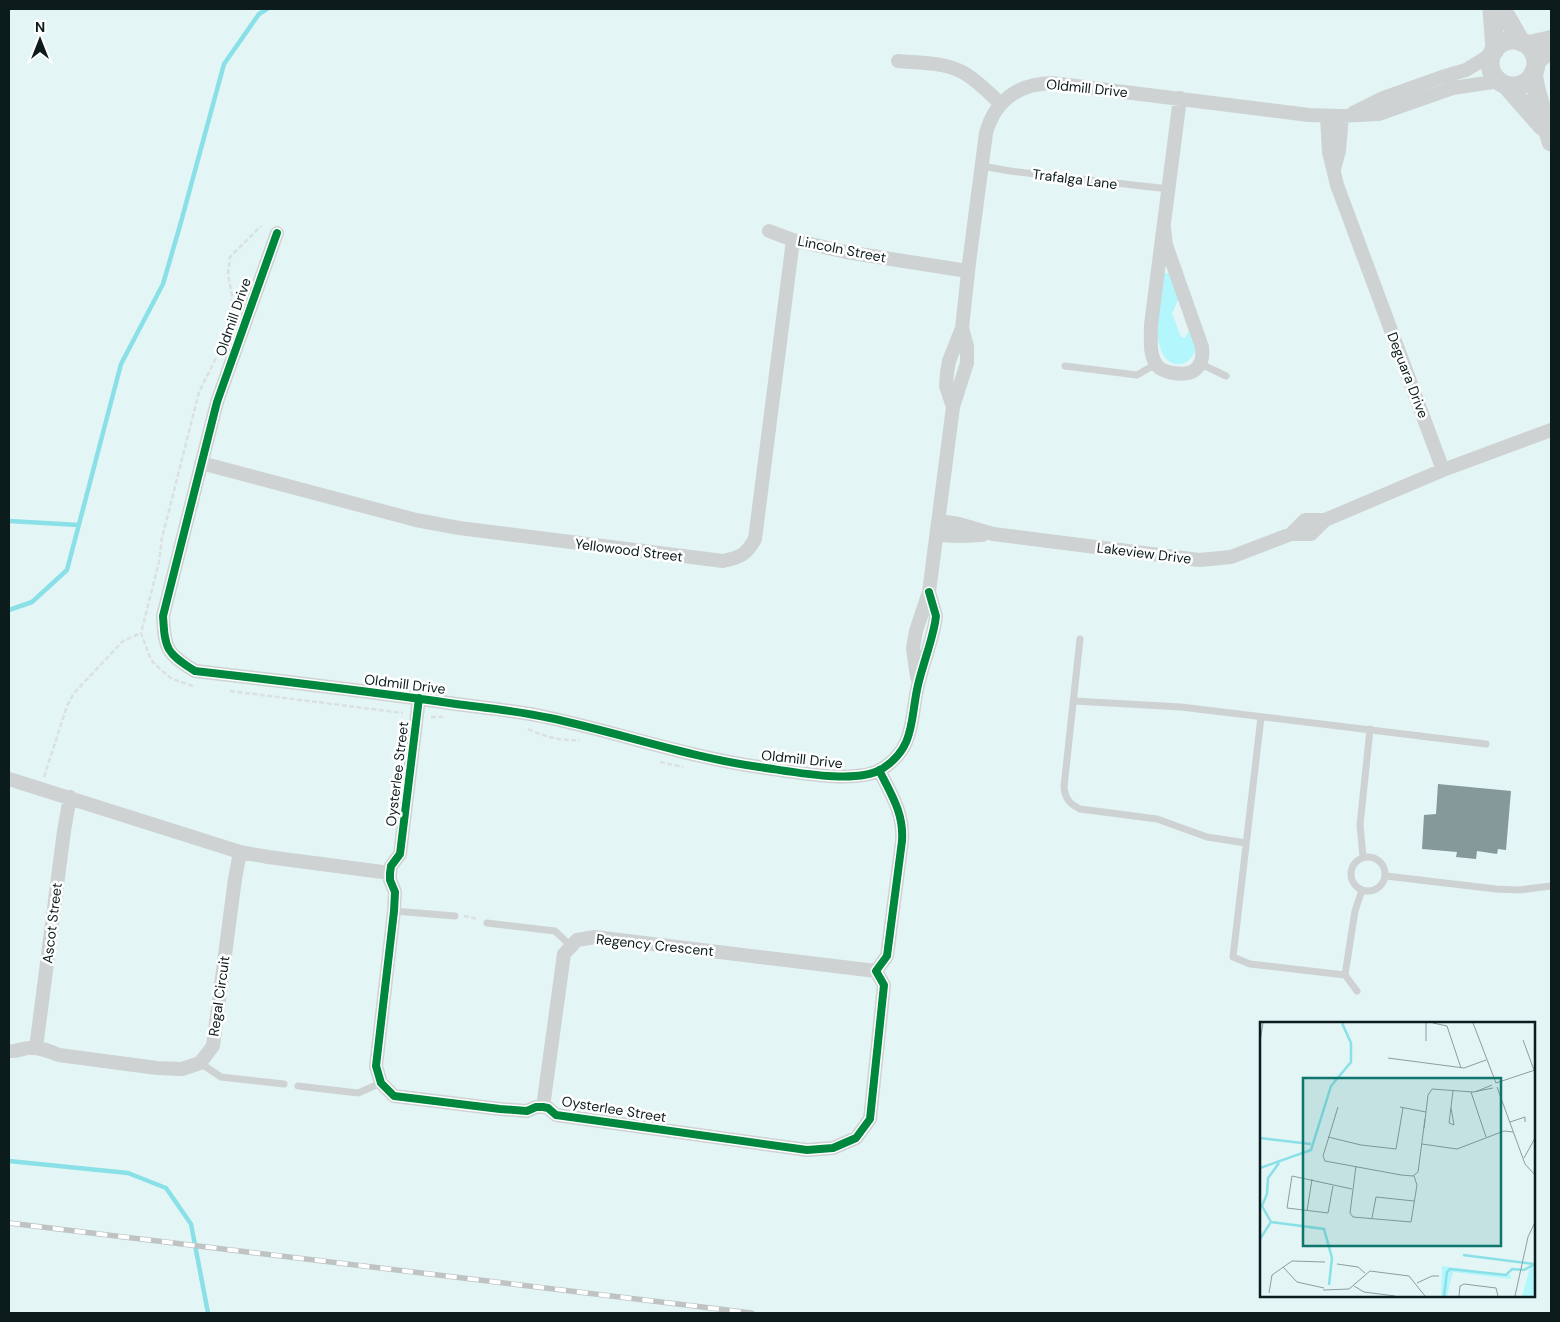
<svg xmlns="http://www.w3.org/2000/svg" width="1560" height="1322" viewBox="0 0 1560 1322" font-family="'DM Sans',sans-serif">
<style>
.green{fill:#b3f6fb}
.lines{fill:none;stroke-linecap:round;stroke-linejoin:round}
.stream{stroke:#8ae0e7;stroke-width:4.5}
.building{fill:#85999a}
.path{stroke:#dbe0e0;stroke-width:2.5;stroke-dasharray:5 2.5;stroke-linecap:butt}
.service{stroke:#ced2d2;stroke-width:7}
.minor{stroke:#ced2d2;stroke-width:14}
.tertiary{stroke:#ced2d2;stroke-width:16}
.secondary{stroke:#ced2d2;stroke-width:19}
.rail-casing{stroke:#bfc3c3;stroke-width:5.5}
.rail{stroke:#fff;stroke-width:4;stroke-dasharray:11;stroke-linecap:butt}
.cycleway-casing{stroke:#fff;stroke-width:11}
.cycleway{stroke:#00873e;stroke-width:8}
.labels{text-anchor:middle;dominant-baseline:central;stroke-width:5;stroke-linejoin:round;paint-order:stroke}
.street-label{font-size:14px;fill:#0c1b1c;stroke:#fff}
.inset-river{fill:none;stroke:#8ae0e7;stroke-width:2.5}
.inset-road{fill:none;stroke:#8e9e9f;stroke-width:1}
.view{fill:#0f766e;fill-opacity:0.15;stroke:#0f766e;stroke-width:2.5}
.inset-edge{fill:none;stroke:#0c1b1c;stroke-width:2.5}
</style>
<rect width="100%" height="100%" fill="#e4f5f6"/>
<path class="green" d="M1165,273h3l3,3 8,22 -7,15 9,24 4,1 3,-6 3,-1 5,19c-5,14 -22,20 -31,7 -6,-8 -7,-18 -8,-28l6,-55z"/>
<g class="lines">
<path class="stream" d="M9,521l70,4
M9,610l23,-8 35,-32 54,-206 42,-80 18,-62 43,-158 35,-50 8,-5
M9,1161l119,12 38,15 25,36 17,89"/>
</g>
<path class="building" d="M1438,784l73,7 -5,59 -8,-1 -1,5 -20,-3 -1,8 -20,-2 1,-5 -35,-3 2,-34 12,-1z"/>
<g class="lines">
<path class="path" d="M231,319l1,-23 -4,-22 2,-17 31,-31
M193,686l-21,-7 -11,-9 -10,-10 -10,-27 18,-71 3,-24 37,-146 18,-36
M230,691l173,22
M431,717h12
M528,729c17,8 33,12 52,11
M660,762l23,5
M44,777l23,-71 7,-13 49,-52 18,-8
M464,916l14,3"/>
<path class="service" d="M982,166l28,5 159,18
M1201,364l25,12
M1065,366l72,9 19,-11
M1080,639l-16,148c1,12 6,17 16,22l77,10 50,18 39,6
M1074,701l107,6 305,37
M1261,717l-28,240 17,7 95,11 10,-64 7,-21
M1351 874a17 17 0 1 1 34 0a17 17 0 1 1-34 0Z
M1363,857l-3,-32 10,-96
M1386,876l110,13 23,1 32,-4
M394,911l61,5
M487,923l68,8 16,15
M1345,975l12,16
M200,1063l21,14 63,7
M298,1086l60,7 23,-10"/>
<path class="minor" d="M898,61c21,2 47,1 66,12 14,8 25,20 37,31
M1353,113l30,-15 59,-21 24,-7 26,-16
M1327,116l2,36 8,33 106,285
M1334,169l5,-18 3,-35
M1164,228l2,17 36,102c1,8 1,16 -6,22 -8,8 -34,5 -40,-5 -7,-10 -5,-26 -5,-39l29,-227
M769,231l24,9 53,12 122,19
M277,233l-60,169 -54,214c2,33 3,37 32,55 87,10 174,20 261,33 31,4 63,7 94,14 70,15 138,39 209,49 31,4 96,18 123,2 34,-22 28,-50 36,-84 5,-21 13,-41 17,-62l1,-7 -7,-24
M953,407l-7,-21 1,-13 2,-12 13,-33 7,-65 17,-130c9,-33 32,-49 66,-50l257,32 30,1 40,-2 74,-26 46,-7
M201,463l215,57 43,8 264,33c18,-4 23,-6 32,-22l38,-299
M939,521l20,3 34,10 206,26 32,-3 60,-23h20l14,-14
M1291,534l14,-14h20l118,-50 108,-40
M937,535l24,1 21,-1
M917,677l-4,-29 3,-17 13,-39 24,-185 14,-44v-17l-5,-18
M419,698l-19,156 -9,12 -1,7v7l5,12 -1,19 -18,155 5,17 13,13 106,13 27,2 9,-4h7l5,1 8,7 251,35 26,-2 23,-10 14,-19 14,-134 -8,-14 11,-15 15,-115c2,-28 -11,-47 -23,-71
M9,779l231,73 28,5 122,16
M36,1048l28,-217 6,-34
M9,1051c8,1 13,-3 21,-3 10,-1 19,3 29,7l98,13 25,1 18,-6 13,-17 22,-167 5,-27
M543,1107l21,-153 13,-14 18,-3 281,34"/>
<path class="tertiary" d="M1525,44l26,-6
M1535,64l16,-13"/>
<path class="secondary" d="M1492,9l3,41
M1502,9l19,33
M1490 63a23 23 0 1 1 46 0a23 23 0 1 1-46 0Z
M1533,73l3,16 15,53
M1506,85l36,41"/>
<g class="rail-casing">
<path id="rail" d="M9,1223l743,90"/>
</g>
<use href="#rail" class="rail"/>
<g class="cycleway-casing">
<path id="cycleway" d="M277,233l-60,169 -54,214c2,33 3,37 32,55 87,10 174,20 261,33 31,4 63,7 94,14 70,15 138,39 209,49 31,4 96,18 123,2 34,-22 28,-50 36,-84 5,-21 13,-41 17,-62l1,-7 -7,-24
M419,698l-19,156 -9,12 -1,7v7l5,12 -1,19 -18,155 5,17 13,13 106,13 27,2 9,-4h7l5,1 8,7 251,35 26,-2 23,-10 14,-19 14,-134 -8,-14 11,-15 15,-115c2,-28 -11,-47 -23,-71"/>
</g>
<use href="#cycleway" class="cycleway"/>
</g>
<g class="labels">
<g class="street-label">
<text transform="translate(1087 88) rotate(6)">Oldmill Drive</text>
<text transform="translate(1075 179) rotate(7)">Trafalga Lane</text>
<text transform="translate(842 249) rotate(11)">Lincoln Street</text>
<text transform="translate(233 317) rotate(-71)">Oldmill Drive</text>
<text transform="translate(1408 375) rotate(69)">Deguara Drive</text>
<text transform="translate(629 550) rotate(7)">Yellowood Street</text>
<text transform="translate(1144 553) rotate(7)">Lakeview Drive</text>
<text transform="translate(405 684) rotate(7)">Oldmill Drive</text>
<text transform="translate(802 759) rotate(6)">Oldmill Drive</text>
<text transform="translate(397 774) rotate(-83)">Oysterlee Street</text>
<text transform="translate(52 923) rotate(-83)">Ascot Street</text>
<text transform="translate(655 945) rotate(6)">Regency Crescent</text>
<text transform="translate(219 996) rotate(-82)">Regal Circuit</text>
<text transform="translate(614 1109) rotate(9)">Oysterlee Street</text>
</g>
</g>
<g transform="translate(1260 1022)">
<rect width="275" height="275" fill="#e4f5f6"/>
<path d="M275,243v31h-13l8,-28zM182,244l69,9v4l-58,-7 -6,24h-6z" fill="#b3f6fb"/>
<path class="inset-river" d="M0,116l51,6M0,146l51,-18 20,-64 20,-24v-19l-9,-20M11,200l53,7 8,29 -3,27M0,217l11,-17 -9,-16 5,-12 1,-16 11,-15M203,233l71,9M184,274l3,-24 3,-3 56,6 6,-6 12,1 11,-6"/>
<path class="inset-road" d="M173,1l14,3 14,42M213,1l23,60M263,18l11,30M166,19v-18M0,20l3,-19M128,36l76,10 22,-8M236,61l39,-13M237,65l28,77 10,11M193,69l-4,32 5,2M211,70l15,45M215,70l17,-7M78,85l-15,49 2,5 76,14 12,1 5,-4 7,-53M140,85l26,5M191,86l3,17M250,100l15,-5v5M164,106l4,-33 4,-6 41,3 20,-4M68,115l33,8 35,4 7,-41M162,122l35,5 47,-18 9,1M264,136l11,-20M96,144l-6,47 3,4 58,5 6,-37 -3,-9M73,164l-5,27 -41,-5 5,-32 60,13M47,189l5,-32M112,196l4,-21 38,4M77,242l21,3 7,6M23,245l14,15 27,6M157,261l15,-7h7M94,264l10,6 31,4M63,268l26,-1 21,-18 39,5 16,20M9,271l3,-18 20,-14 33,1M199,274l1,-10 4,-2 32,4 2,8M255,274l13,-59 7,-15"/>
<path class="view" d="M43,56h198v168h-198z"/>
<rect width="275" height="275" class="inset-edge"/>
</g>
<rect width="1560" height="1322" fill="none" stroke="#0c1b1c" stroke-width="20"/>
<g transform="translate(40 40)" stroke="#ffffff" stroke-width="4" paint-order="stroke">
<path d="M0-4L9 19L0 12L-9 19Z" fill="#0c1b1c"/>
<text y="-8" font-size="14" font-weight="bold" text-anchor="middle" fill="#0c1b1c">N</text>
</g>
</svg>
